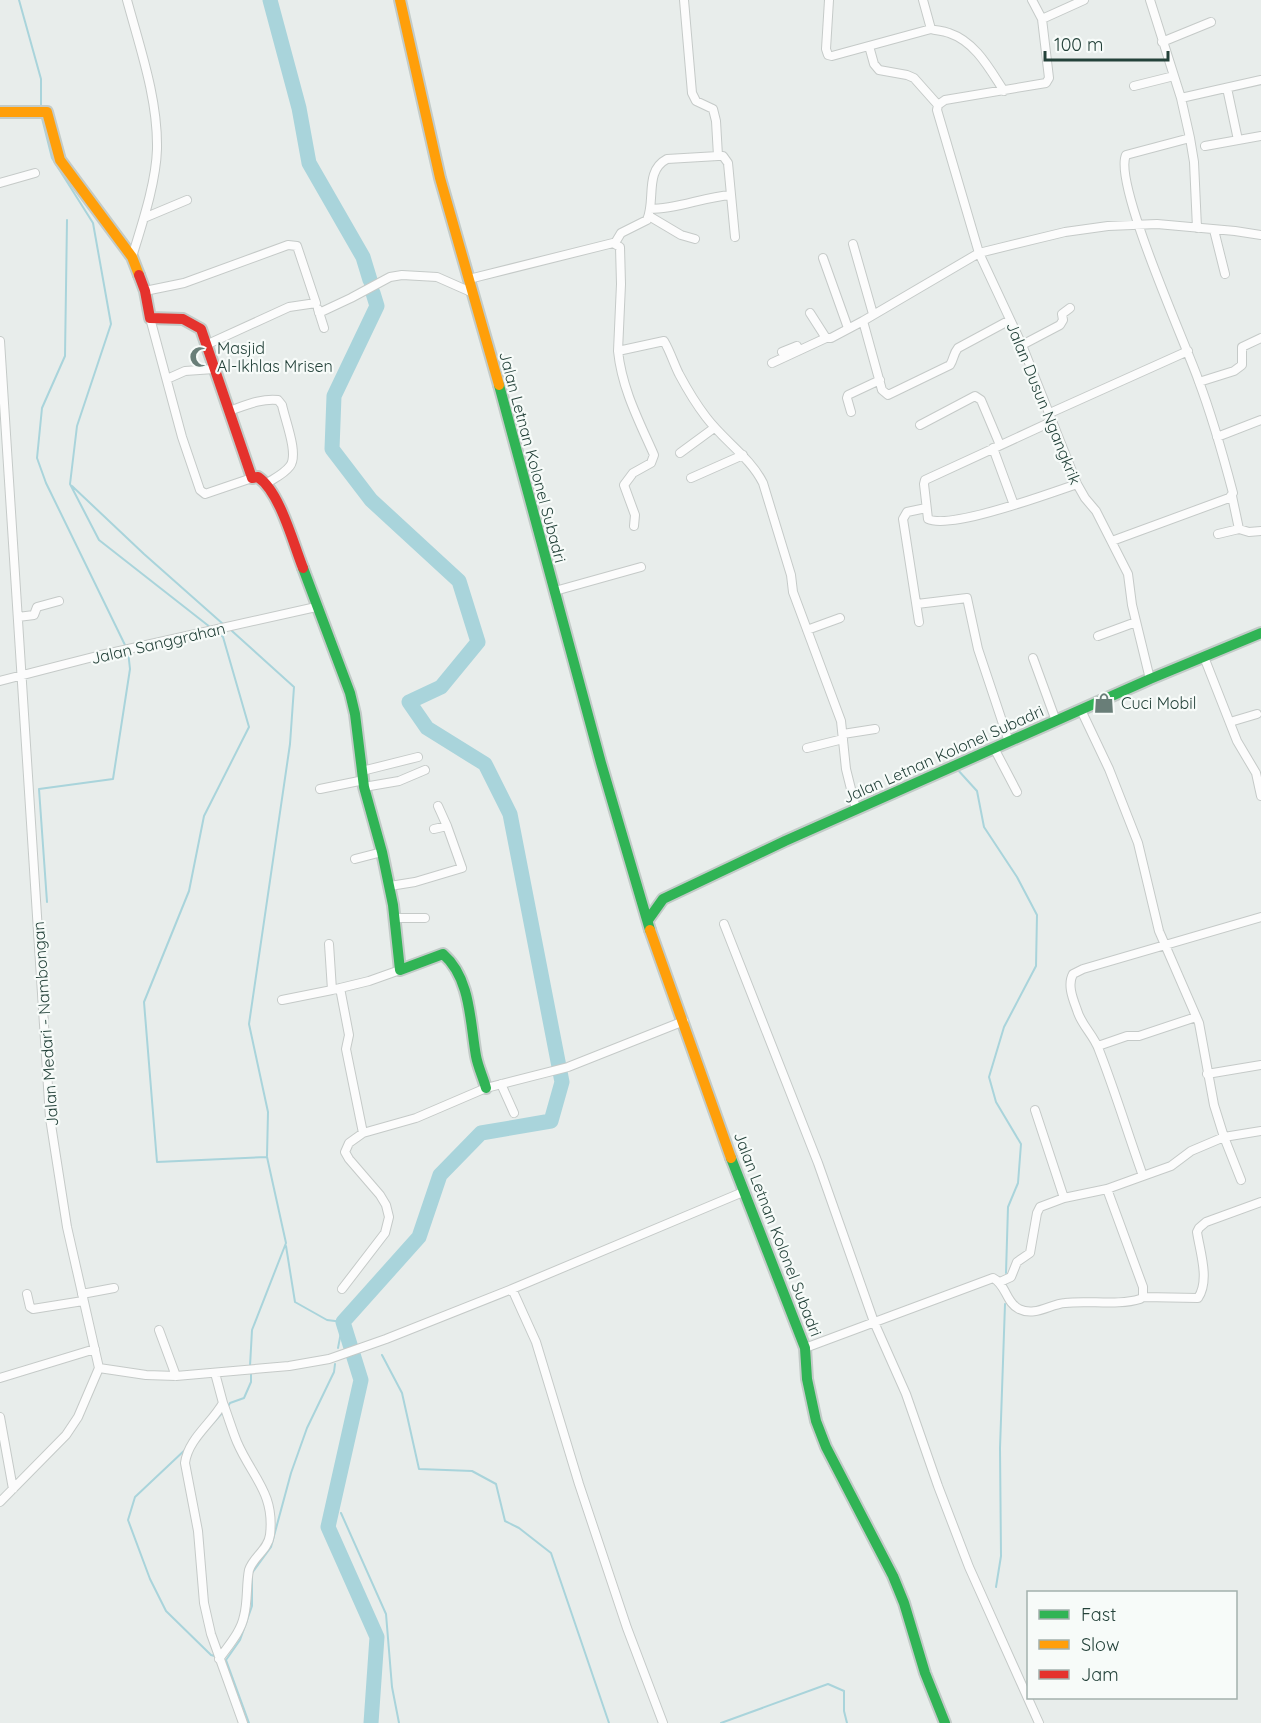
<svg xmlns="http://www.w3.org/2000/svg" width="1261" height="1723" viewBox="0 0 1261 1723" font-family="Quicksand,sans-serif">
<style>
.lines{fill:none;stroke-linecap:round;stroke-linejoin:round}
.stream{stroke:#a9d4db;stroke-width:2}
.river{stroke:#a9d4db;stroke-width:15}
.street-casing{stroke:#c5cac8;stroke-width:10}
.fast-casing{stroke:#c3cbc8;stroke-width:14}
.slow-casing{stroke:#c3cbc8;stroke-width:14}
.jam-casing{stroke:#c3cbc8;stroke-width:14}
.street{stroke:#fcfcfc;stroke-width:8}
.fast{stroke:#30b455;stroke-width:10}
.slow{stroke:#ff9f0a;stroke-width:10}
.jam{stroke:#e5322d;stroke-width:10}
.labels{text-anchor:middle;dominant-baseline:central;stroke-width:4.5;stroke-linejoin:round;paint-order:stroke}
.poi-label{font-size:16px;fill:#24423a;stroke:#f7fbf9;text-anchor:start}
.street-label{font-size:16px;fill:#24423a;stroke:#f7fbf9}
</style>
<rect width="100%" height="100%" fill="#e8edeb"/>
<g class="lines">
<path class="stream" d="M19,0l22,79v30
M41,114l11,44 41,65 18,101 -34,102 -7,58 29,56 111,87
M67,220l-2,136 -23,52 -5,50 9,25 79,162
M72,486l72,68 79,70
M232,631l62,56 -4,57 -41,280 19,88 -1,44
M217,632l6,5 26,90 -45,89 -15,75 -45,111 13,160 110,-5 19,86 -34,87 -2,36
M957,769l20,22 7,36 33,50 20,38 -1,51 -32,61 -15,50 7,25 25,42 -3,39 -10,24 -2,66
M47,902l-8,-113 74,-10 17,-110 -2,-18
M286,1246l9,56 32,18 16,2 -5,26
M382,1355l20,38 17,76 53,2 24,13 9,37 14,7 32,25 58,170
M227,1408l3,-5 14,-5 7,-16v-10
M213,1423l10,-11
M187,1448l-52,49 -7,23 22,59 16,32 45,44 7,2
M341,1513l45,101 6,73 7,36
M996,1587l5,-31 -1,-108 5,-144
M249,1723l-23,-63 14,-20 12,-34v-33l19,-26 20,-74 16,-45 27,-56 1,-8
M721,1723l107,-39 16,7v20l3,12"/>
<path class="river" d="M270,0l29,108 10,55 54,94 7,23
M371,1723l6,-86 -49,-110 33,-147 -18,-58 76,-85 21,-62 41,-42 70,-12 11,-39 -52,-268 -25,-50 -58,-36 -18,-26 32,-15 37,-45 -19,-61 -88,-81 -39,-51 2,-53 43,-90 -4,-13"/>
<g class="street-casing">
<path id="street" d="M127,0c13,48 31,99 30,149 -1,34 -15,75 -25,108
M829,0l-3,49 2,6 4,1 99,-27
M923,0l8,29c6,2 11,1 18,4 27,9 41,37 55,58
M1032,0l10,19 42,-19
M1042,19l7,59 -3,5 -101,17 -7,5 -1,5 42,143 43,92 55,139 8,14 11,13 32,63 4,31 18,74
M1162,42l49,-20
M869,46l5,18 5,6 28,5 7,3 24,27
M1134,86l40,-10
M1227,88l11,52
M1181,98l80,-18
M1190,138l4,24 3,66
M1205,146l56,-10
M718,156h5l5,7 7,74
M0,183l35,-10
M650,209c28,0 53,-12 81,-14
M649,216l32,19 14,4
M144,218l43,-18
M1214,230l11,44
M615,243l6,-10 26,-13c9,-20 -3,-49 20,-61l51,-3 -2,-35 -3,-12 -17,-8 -4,-8 -8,-93
M853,244l20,70
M823,258l25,70
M469,279l144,-36 7,4 1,37 -3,67 46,-10c6,10 10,23 15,33 8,15 17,30 27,43 18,24 44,40 57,66l28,92 2,17 48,129 5,48 10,40
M145,291l39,-8 104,-38 9,1 19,57 -27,4 -81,37
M318,309l6,19
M319,313l32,-15 39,-21 12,-2 35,2 34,15
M810,313l16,25h5l32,-17
M150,318l32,119 18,53 5,4 47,-16
M1010,320l-52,28c-5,6 -4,11 -8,17l-62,30 -6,-5 -19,-69 116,-68 86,-21 43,-6 49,-2 78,7 26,4
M0,341l50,777 17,109 32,141
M1022,345l38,-20 3,-5 -1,-6 8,-6
M618,351c4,38 21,70 36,104l-3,8 -18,10 -9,12 11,30 -1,11
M782,352l15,-6
M772,363l54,-25
M167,379l18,-8 29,-2
M1199,382l35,-11 8,-6v-18l19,-9
M229,411c15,-5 32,-13 49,-11l4,5c3,15 17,49 8,61 -6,8 -15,12 -23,17
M851,412l-4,-14 1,-3 32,-15
M1050,413l138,-62
M1053,421l-128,59 -1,4 4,35c23,11 122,-26 149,-35
M920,425l55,-29 6,4 19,45
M1217,437l44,-17
M993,448l21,57
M680,453l34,-25
M691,478l52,-23
M1232,496l7,33 10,3 12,-1
M1218,534l21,-5
M1112,541l117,-43 4,-5c-10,-38 -21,-77 -35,-114 -13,-37 -85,-196 -72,-224l64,-17 -9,-40 -31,-98
M555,591l86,-24
M917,604l50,-6 11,51 31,93
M18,617l16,-2 3,-8 22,-6
M919,622l-16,-103 4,-7 19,-4
M807,630l33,-12
M1098,636l38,-14
M1204,657l33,84 19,32 5,23
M1033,658l23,63
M0,681l97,-25 219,-49
M1081,710l28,59 29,74 21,88 40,92 15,82 10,32 17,43
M1230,722l27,-8
M843,734l32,-5
M807,748l36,-9
M994,748l23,44
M362,771l56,-14
M364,787l35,-6 26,-11
M320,789l44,-9
M438,806l9,20
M355,859l27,-7
M390,886l25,-4 47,-14 -15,-42 -13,3
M1261,917l-178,52 -10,5c-6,11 0,25 4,36 4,15 17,25 22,40 16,41 29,84 44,126l28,-10 20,-15 33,-14 37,-6
M395,918h30
M724,924l94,239 56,159 32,72 32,92 31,81 70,156
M329,944l3,46 37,-9 31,-11
M340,988l9,47 -3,14 17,84 53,-15 70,-30 82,-21 116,-46
M282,1000l50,-10
M1098,1046l29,-10h12l57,-19
M1207,1074l54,-9
M501,1084l13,29
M1035,1110l29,88
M1000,1282l11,-5 6,-15 13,-9 7,-40 3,-6 24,-9 43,-9
M342,1289l43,-56 4,-16 -3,-12 -6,-10 -31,-36 -4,-7 4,-9 14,-10
M512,1289l24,53 43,142 48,144 36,95
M27,1294l3,13 3,2 50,-8
M82,1294l32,-6
M1143,1297l55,1c12,-18 2,-46 -1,-66l2,-4 7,-6 55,-20
M159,1330l17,46
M805,1348l188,-70c13,6 13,25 26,31 16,8 31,-5 46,-6 23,-3 53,3 75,-4l3,-2v-10l-36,-98 36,-13
M99,1368l47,7 30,1 113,-10 40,-7 57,-20 126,-50 231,-97
M215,1373l8,30c-11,20 -35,36 -38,60l13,68 6,72 7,31 32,89
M0,1378l95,-29
M0,1417l13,72
M0,1502l66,-67 12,-18 21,-49
M219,1659c9,-13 22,-27 25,-43 4,-15 2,-31 5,-46 4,-13 19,-20 21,-35 5,-42 -18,-58 -33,-93 -5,-12 -9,-26 -14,-39"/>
</g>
<g class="fast-casing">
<path id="fast" d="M499,385l102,378 49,167
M303,568l47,125 5,21 9,73 18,65 11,53 7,65 43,-16c28,24 27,69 33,102 2,11 7,21 10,32
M648,920l15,-21 122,-58 365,-162 111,-46
M731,1158l74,190 2,31 9,42 10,26 67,129 11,27 21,70 20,50"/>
</g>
<g class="slow-casing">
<path id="slow" d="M400,0l40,178 59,207
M0,112h47l13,48 72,97 7,18
M650,930l81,228"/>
</g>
<g class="jam-casing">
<path id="jam" d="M139,275l6,16 5,27 33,1 18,10 51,149 6,-1c22,15 35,66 45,91"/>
</g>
<use href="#street" class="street"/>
<use href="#fast" class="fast"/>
<use href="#slow" class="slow"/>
<use href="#jam" class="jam"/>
</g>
<defs>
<g id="mosque-bare" transform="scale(1.62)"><path d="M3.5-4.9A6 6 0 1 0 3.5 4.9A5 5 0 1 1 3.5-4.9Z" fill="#697e78" stroke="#f7fbf9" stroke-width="2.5" paint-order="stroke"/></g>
<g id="shop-bare" transform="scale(1.62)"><path d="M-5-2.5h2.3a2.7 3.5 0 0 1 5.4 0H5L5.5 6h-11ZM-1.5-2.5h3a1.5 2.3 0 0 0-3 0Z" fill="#697e78" stroke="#f7fbf9" stroke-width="2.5" paint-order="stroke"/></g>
</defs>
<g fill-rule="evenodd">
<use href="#mosque-bare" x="200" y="357"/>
<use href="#shop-bare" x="1104" y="703"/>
</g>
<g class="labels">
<g class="poi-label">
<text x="217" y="348">Masjid<tspan x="217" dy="18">Al-Ikhlas Mrisen</tspan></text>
<text x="1121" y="703">Cuci Mobil</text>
</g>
<g class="street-label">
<text transform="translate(1044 403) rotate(68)">Jalan Dusun Ngangkrik</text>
<text transform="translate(533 457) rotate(75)">Jalan Letnan Kolonel Subadri</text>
<text transform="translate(158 643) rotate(-13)">Jalan Sanggrahan</text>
<text transform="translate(943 754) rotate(-24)">Jalan Letnan Kolonel Subadri</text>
<text transform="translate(45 1024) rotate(-94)">Jalan Medari - Nambongan</text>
<text transform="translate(778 1234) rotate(69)">Jalan Letnan Kolonel Subadri</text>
</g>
</g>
<rect x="1027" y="1591" width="210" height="108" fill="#f7fbf9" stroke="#a3b1ad" stroke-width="1.5"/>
<rect x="1039" y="1610" width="30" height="9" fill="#30b455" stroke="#a3b1ad" stroke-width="1.5"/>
<text x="1081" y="1621" font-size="18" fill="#24423a">Fast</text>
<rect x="1039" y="1640" width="30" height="9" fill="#ff9f0a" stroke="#a3b1ad" stroke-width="1.5"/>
<text x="1081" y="1651" font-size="18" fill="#24423a">Slow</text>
<rect x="1039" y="1670" width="30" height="9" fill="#e5322d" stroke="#a3b1ad" stroke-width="1.5"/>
<text x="1081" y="1681" font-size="18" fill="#24423a">Jam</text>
<path d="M1045 51v9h123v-9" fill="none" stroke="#24423a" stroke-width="3"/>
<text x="1054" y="51" font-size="18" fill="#24423a" stroke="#f7fbf9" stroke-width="4.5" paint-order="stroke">100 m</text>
</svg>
